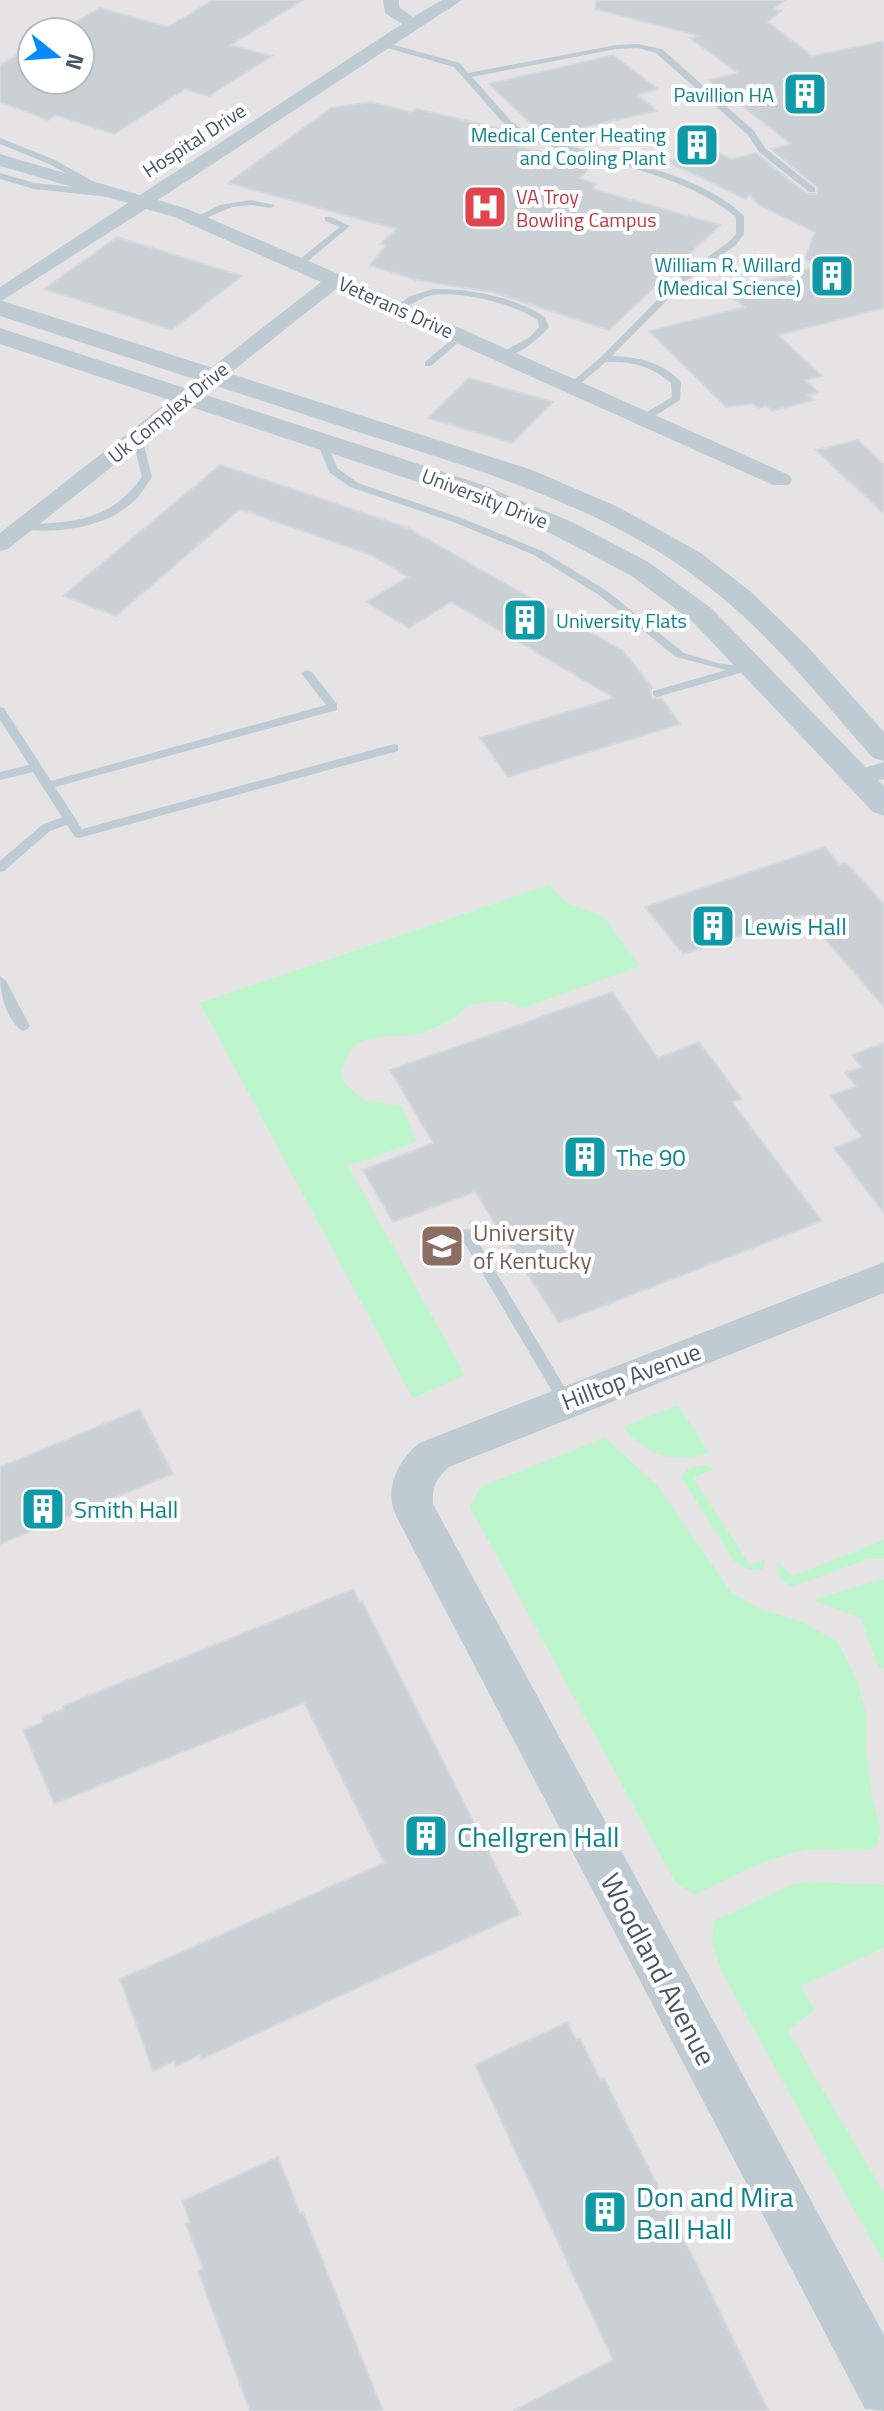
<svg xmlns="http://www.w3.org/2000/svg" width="884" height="2411" viewBox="0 0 884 2411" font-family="'Titillium Web',sans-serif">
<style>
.education{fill:#e6e3e4;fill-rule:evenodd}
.green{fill:#bdf5cd}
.building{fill:#cbd0d5;stroke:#d5d9de;stroke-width:2}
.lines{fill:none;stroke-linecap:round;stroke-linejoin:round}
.service{fill:#bfcbd3;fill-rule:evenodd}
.minor{fill:#bfcbd3;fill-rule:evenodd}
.tertiary{fill:#bfcbd3;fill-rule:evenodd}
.labels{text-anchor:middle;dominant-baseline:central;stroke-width:8;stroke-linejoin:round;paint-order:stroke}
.far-culture-label{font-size:20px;fill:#0d838f;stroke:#fff;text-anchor:end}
.far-street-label{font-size:20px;fill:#475862;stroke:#fff}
.far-health-label{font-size:20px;fill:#be3a42;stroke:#fff;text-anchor:start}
.culture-label{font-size:24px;fill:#0d838f;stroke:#fff;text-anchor:start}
.education-label{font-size:24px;fill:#785e54;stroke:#fff;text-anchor:start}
.street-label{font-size:24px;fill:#475862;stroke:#fff}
.near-culture-label{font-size:28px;fill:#0d838f;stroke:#fff;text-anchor:start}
.near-street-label{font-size:28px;fill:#475862;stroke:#fff}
</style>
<rect width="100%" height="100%" fill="#f5f2f2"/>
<path class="education" d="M0,0h884v2411h-884zM32,32h48v48h-48z"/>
<path class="green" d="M549,885l19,19 35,12 37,50 -117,42 -20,-7 -32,3 -19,15 -30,15 -41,3 -19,4 -10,7 -11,22 3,13 20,17 38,6 14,36 -68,24 117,209 -52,23 -213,-395z
M678,1405l31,48c-38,10 -60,4 -86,-26z
M605,1438l52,47 74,107 29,17 42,13 35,19 20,39 9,33v38l6,45 9,35 -5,17c-23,6 -46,-1 -69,2 -41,7 -75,27 -112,45l-19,-12 -206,-376 10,-20z
M705,1465l8,4 -20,9 57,87 16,-6 -4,11h-13l-15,-9 -52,-83 5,-9z
M884,1540v19h-16l-77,28 -11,-9 -4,-17 16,15z
M884,1579v90l-5,-1 -18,-50 -49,-18z
M812,1882l72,3v63l-83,38 13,24 -26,21 96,162v70l-163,-293 -9,-29 2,-20 77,-36z"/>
<path class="building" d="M213,0h90l-72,45 41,11 -63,40 -24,-7 -71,45 -58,-19 -8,5 -48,-18v-37l32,-18v33h48v-48l-20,-1 40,-23 68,19z
M597,0h188l-12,9 8,2 -13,11 44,34 72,-15v267l-106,27 44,41 -17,4 13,12 -10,3 6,5 -42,11 -6,-5 -8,2 -5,-4 -27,3 -77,-76 95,-24 -20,-15 90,-25 -9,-9 10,-26 -56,-27 -9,-10 -4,4 -78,-37 38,-16 25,13 25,-6 51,41h10l1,-6 -47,-39 20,-5 -82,-64 29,-7 -48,-35 10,-2 -105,-27z
M613,55l45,34 -20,6 19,16 -113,25 -55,-52z
M371,102l40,10 7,-3 88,21 16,11 -12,3 82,22 -13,12 17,6 -3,5 127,36 -111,105 -117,-38 -76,-12 -46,-15 16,-20 -6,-1 16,-15 -168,-46 103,-75z
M117,237l125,39 -70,54 -128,-41z
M469,378l84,24 -41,41 -84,-25z
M858,440l26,25v49l-68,-64z
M220,465l188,63 215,123 30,37 -3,3 2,7 10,1 18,25 -172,53 -28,-39 134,-40 -163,-96 -42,26 -43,-26 42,-25 -37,-22 -131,-46 -124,107 -53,-20z
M825,847l15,18 5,-2 8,7 31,34v103l-80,-92 -121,39 -38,-47z
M612,992l46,66 41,-16 43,57 -10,3 90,119 -263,102 -84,-131 -82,30 -30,-52 70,-27 -43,-73z
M884,1043v170l-50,-65 28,-11 -32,-41 26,-10 -11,-13 17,-6 -10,-12z
M140,1409l33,65 -173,70v-77z
M353,1589l6,13 3,-1 158,313 -319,145 -1,-4 -24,11 -2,-5 -21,10 -33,-92 264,-116 -80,-160 -250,101 -31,-74 20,-8 -1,-5 22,-8 -1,-3z
M567,2022l9,18 4,-1 20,41 4,-2 165,333h-256l100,-51 -138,-295z
M278,2157l22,56 3,-1 80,199h-133l-52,-140 5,-2 -17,-45 4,-2 -8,-21z"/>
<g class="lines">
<path class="service" d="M383,42l77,21 8,10 148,-28 22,-1 24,5 92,82 11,17 50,40v4h-6l-50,-40 -11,-17 -92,-82 -18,-5 -22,1 -144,28 39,44 19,14c62,20 169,35 214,81v18l-8,11 -49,35 -75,76c27,1 50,6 69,26l-1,18 -32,20h-8v-4l32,-19 -1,-14c-19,-17 -40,-22 -65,-21l-31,26 -8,-2 34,-29 80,-81 49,-35 6,-7v-17c-56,-46 -144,-57 -212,-78l-19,-14 -51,-58 -74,-21v-4z
M0,138l55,22 48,27 -7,2 -47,-25 -49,-20z
M0,173l35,10 74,8 4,3 -4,3 -75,-8 -34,-10z
M251,200l24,5 -4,3 -20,-3 -19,2 -33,14 -7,-2 28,-14z
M325,217h6l19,9 -48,40h-6v-4l44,-35 -15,-6z
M433,289c37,-1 81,8 112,28l4,10c-12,14 -31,29 -49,30v-4l30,-16 9,-10 -1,-7c-25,-16 -75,-29 -104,-25 -14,1 -29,18 -41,12l18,-11z
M458,334l8,2 -35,30h-6v-4z
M137,434l5,3 10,40c-7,11 -14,22 -25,30 -27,21 -72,27 -106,22v-4l4,-1c50,-1 86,-4 117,-47l-10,-40z
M322,439l5,3 10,26 21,15 106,36 78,32 65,40 77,62 34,10 28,4 2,2 -11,5 -80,23 -4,-2v-4l73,-21 -50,-13 -77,-62 -65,-40 -78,-32 -106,-36 -21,-15 -12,-30z
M307,670l4,1 26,33v6l-282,77 27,42 312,-85 4,1v6l-319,87 -4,-1 -8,-12 -17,6 -46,40 -4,1v-11l42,-36 20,-8 -29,-45 -33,8v-8l29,-7 -29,-45v-13l4,1 47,73 275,-76 -25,-32z
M0,976l6,5 24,45 -2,3 -5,2c-16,-9 -23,-37 -23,-55z
M466,1229l5,1 100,168 3,4 -3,4 -5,2 -5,-2 -102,-172 2,-4z"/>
<path class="minor" d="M383,0h16v7l14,10 29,-17h20l-304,200 30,9 155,67 446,199 3,5 -3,5h-16l-437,-196 -328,260 -8,2v-18l321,-251 -147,-65 -28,-8 -146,93v-15l128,-84 -128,-37v-12l140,41 262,-171 -17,-11z
M884,762v17l-25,7 -9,-2 -4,-6 4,-6z"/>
<path class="tertiary" d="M0,300l532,170 86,37 83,46 50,39 56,54 77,86v29l-11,-3c-53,-60 -103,-125 -168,-174 -103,-80 -231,-115 -353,-154 -118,-38 -235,-76 -352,-114z
M0,328l483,157 89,37 78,41 62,46 172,177v30l-11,-4 -181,-191 -62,-46 -78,-41 -89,-37 -463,-153z
M884,1262v31l-435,174c-13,12 -17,19 -16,37l451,831v76l-19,-2 -468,-891c-14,-28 0,-56 22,-75z"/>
</g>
<defs>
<g id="building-square" transform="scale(2.3)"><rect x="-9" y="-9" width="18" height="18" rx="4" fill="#0f9aa8" stroke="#fff"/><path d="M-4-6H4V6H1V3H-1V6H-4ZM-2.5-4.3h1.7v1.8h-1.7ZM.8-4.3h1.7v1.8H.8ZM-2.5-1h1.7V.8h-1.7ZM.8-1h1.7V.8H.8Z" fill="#fff"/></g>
<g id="hospital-square" transform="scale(2.3)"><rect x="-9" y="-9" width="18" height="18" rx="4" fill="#e0444e" stroke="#fff"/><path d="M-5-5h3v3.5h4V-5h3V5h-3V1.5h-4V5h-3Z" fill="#fff"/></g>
<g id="university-square" transform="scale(2.3)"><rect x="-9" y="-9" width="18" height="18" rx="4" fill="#8d6e63" stroke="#fff"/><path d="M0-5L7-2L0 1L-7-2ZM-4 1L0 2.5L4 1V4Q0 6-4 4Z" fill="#fff"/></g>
</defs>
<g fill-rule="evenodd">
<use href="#building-square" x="805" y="94"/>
<use href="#building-square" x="697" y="145"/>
<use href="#hospital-square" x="485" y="207"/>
<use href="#building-square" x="832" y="276"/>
<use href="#building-square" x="525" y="620"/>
<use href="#building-square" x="713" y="926"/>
<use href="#building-square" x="585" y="1157"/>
<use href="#university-square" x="442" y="1246"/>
<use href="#building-square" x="43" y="1509"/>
<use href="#building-square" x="426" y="1836"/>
<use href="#building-square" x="605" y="2212"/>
</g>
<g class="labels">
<g class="far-culture-label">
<text x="774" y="94">Pavillion HA</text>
<text x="666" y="134">Medical Center Heating<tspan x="666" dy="23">and Cooling Plant</tspan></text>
<text x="801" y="264">William R. Willard<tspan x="801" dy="23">(Medical Science)</tspan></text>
<text x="556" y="620" text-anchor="start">University Flats</text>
</g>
<g class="far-street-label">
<text transform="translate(194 140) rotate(-33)">Hospital Drive</text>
<text transform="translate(396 307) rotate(24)">Veterans Drive</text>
<text transform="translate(168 412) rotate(-39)">Uk Complex Drive</text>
<text transform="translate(485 498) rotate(21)">University Drive</text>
</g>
<g class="far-health-label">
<text x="516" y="196">VA Troy<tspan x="516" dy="23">Bowling Campus</tspan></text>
</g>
<g class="culture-label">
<text x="744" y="926">Lewis Hall</text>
<text x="616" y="1157">The 90</text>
<text x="74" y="1509">Smith Hall</text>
</g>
<g class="education-label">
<text x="473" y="1232">University<tspan x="473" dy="28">of Kentucky</tspan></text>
</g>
<g class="street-label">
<text transform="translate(631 1376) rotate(-21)">Hilltop Avenue</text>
</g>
<g class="near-culture-label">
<text x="457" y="1836">Chellgren Hall</text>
<text x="636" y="2196">Don and Mira<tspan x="636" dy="32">Ball Hall</tspan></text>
</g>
<g class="near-street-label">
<text transform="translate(659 1969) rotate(62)">Woodland Avenue</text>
</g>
</g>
<g transform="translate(56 56) rotate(107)"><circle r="38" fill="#ffffff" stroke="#b5bcc0" stroke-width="2"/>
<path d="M0-6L14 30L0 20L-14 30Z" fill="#048cfc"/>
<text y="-12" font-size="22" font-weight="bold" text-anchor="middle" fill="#475862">N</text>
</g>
</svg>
